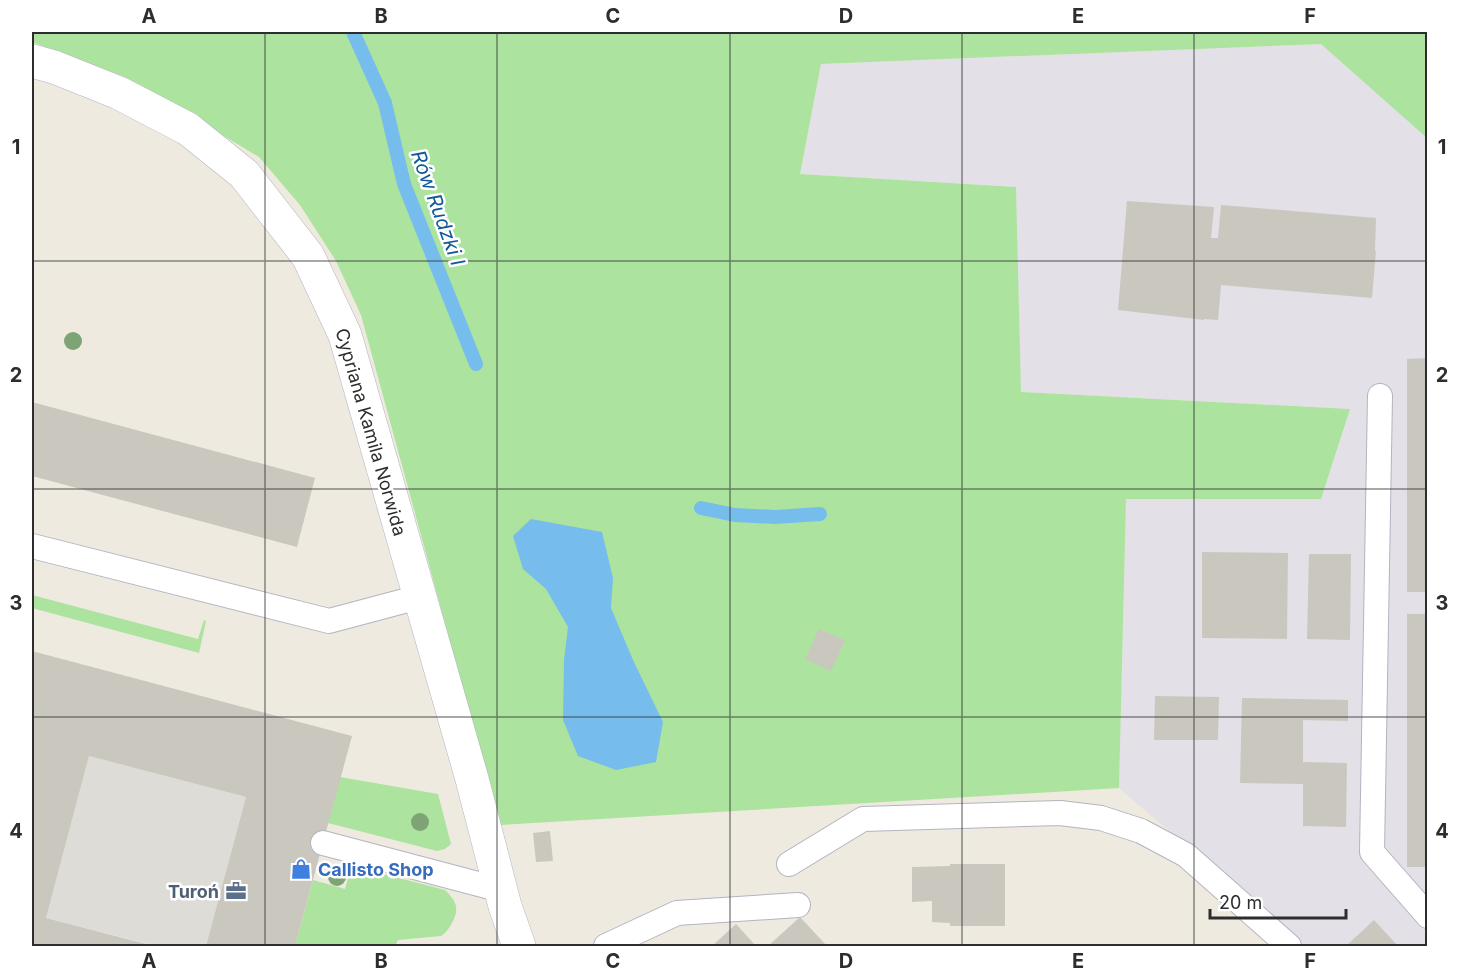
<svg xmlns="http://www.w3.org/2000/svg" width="1459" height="978" viewBox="0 0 1459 978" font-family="Inter,sans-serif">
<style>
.industrial{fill:#e3e0e7}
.green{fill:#ace39e}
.plaza{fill:#dedcd7}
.water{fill:#76bded}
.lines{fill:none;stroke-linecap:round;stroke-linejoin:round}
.stream{stroke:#76bded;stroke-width:14}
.building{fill:#cac8be}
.lane-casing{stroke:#b3b4c0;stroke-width:26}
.street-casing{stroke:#b3b4c0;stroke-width:34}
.lane{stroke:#fff;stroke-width:24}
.street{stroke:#fff;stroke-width:33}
.tree{fill:#7ea475}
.grid{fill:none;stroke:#2d2d2d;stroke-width:1.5;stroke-opacity:0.55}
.labels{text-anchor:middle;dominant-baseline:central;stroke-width:5;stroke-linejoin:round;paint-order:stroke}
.street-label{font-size:18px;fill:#2d2d2d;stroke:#fff}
.shop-label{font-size:18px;font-weight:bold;fill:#366cbe;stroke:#fff;text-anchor:start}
.service-label{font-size:18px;font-weight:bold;fill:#4e5e75;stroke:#fff;text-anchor:end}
.water-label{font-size:20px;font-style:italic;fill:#11599d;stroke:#fff}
.neatline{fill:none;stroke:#2d2d2d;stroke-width:2}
.grid-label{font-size:20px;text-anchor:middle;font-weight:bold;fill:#2d2d2d}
</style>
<rect width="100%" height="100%" fill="#eeeae0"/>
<path class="industrial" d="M1322,44l105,94v808h-123l-185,-158 7,-289h195l29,-90 -329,-17 -5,-205 -216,-13 21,-110z"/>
<path class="green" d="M32,32h1395v106l-106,-94 -500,20 -21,110 216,13 5,205 329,17 -29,90h-195l-7,289 -619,37 -139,-510 -25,-54 -36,-56 -41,-48 -134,-80 -93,-35z
M32,595l166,44 6,-19 2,1 -7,32 -167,-45z
M340,777l98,17 13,50 -6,5 -8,2 -109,-28z
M361,868l84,22c10,10 15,17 8,31 -3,6 -6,11 -12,15l-43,4 -3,6h-100l18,-66 32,9 4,-14z"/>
<path class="plaza" d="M89,756l157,41 -40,149h-49l-111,-28z"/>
<path class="water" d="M531,519l71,13 11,46 -2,30 22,52 30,62 -7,40 -40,8 -38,-14 -15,-36 1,-60 4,-33 -22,-38 -23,-20 -10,-33z"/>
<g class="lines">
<path class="stream" d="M353,32l32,71 19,81 72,180
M701,508l34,7 40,2 45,-3"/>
</g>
<path class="building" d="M1127,201l87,6 -3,31h7l3,-33 155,13 -1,33h1l-4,47 -151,-13 -3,35 -14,-1v1l-86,-10z
M1428,358v234h-21v-233z
M32,402l283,76 -18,69 -265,-71z
M1202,552l86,1 -1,86 -85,-1z
M1309,554h42l-1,86 -43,-1z
M1407,614h21v253h-21z
M819,629l26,11 -14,31 -26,-12z
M32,651l320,85 -57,210h-89l40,-149 -157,-41 -43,162 108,28h-122z
M1155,696l64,1 -1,43h-64z
M1242,698l106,2v21l-45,-1v42l44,1 -1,64 -43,-1v-42l-63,-1z
M550,831l3,30 -17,1 -3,-29z
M950,864h55v62h-55v-3l-18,-1v-21l-20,1v-35l38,-1z
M800,917l27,29h-59z
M1374,920l24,26h-52z
M736,924l20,22h-44z"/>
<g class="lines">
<g class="lane-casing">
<path id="lane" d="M1380,396l-8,456 56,64
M32,546l297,75 90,-24
M323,843l178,47
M789,864l74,-45 197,-6 41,5 40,13 45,24 103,91
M606,946l71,-33 121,-8"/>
</g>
<g class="street-casing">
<path id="street" d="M32,61l22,6 65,26 69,36 56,45 64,82 37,79 127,444 33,127 14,40"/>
</g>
<use href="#lane" class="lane"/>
<use href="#street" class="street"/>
</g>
<g class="tree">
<circle cx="73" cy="341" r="9"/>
<circle cx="420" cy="822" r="9"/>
<circle cx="337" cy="877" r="9"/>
</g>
<path class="grid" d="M265,32v914M497,32v914M730,32v914M962,32v914M1194,32v914M32,261h1396M32,489h1396M32,717h1396"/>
<defs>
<g id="shop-bare" transform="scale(1.62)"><path d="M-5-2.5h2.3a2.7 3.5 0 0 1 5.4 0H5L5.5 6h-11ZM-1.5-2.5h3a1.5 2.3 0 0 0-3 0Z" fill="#3f7fe0" stroke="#fff" stroke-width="2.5" paint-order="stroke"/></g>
<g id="office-bare" transform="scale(1.62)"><path d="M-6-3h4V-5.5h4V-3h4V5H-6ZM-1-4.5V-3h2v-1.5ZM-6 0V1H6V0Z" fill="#5c6f8a" stroke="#fff" stroke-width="2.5" paint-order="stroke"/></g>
</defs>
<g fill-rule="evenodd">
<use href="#shop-bare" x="301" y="869"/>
<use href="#office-bare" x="236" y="891"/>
</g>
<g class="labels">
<g class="street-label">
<text transform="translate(371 432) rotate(74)">Cypriana Kamila Norwida</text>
</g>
<g class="shop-label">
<text x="318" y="869">Callisto Shop</text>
</g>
<g class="service-label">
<text x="219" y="891">Turoń</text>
</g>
<g class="water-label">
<text transform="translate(438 208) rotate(70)">Rów Rudzki I</text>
</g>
</g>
<rect width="1459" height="978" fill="none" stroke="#ffffff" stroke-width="66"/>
<path d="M1210 909v9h136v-9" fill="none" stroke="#2d2d2d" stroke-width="3"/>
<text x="1219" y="909" font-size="18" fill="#2d2d2d" stroke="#ffffff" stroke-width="4.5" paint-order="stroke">20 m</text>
<rect x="33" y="33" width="1393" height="912" class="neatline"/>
<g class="grid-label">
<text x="149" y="23">A</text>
<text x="381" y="23">B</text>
<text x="613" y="23">C</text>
<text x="846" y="23">D</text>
<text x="1078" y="23">E</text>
<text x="1310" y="23">F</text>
<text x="16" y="154">1</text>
<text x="1442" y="154">1</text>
<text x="16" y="382">2</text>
<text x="1442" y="382">2</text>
<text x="16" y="610">3</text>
<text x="1442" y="610">3</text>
<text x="16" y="838">4</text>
<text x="1442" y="838">4</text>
<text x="149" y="968">A</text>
<text x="381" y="968">B</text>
<text x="613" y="968">C</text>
<text x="846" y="968">D</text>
<text x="1078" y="968">E</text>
<text x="1310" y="968">F</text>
</g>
</svg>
